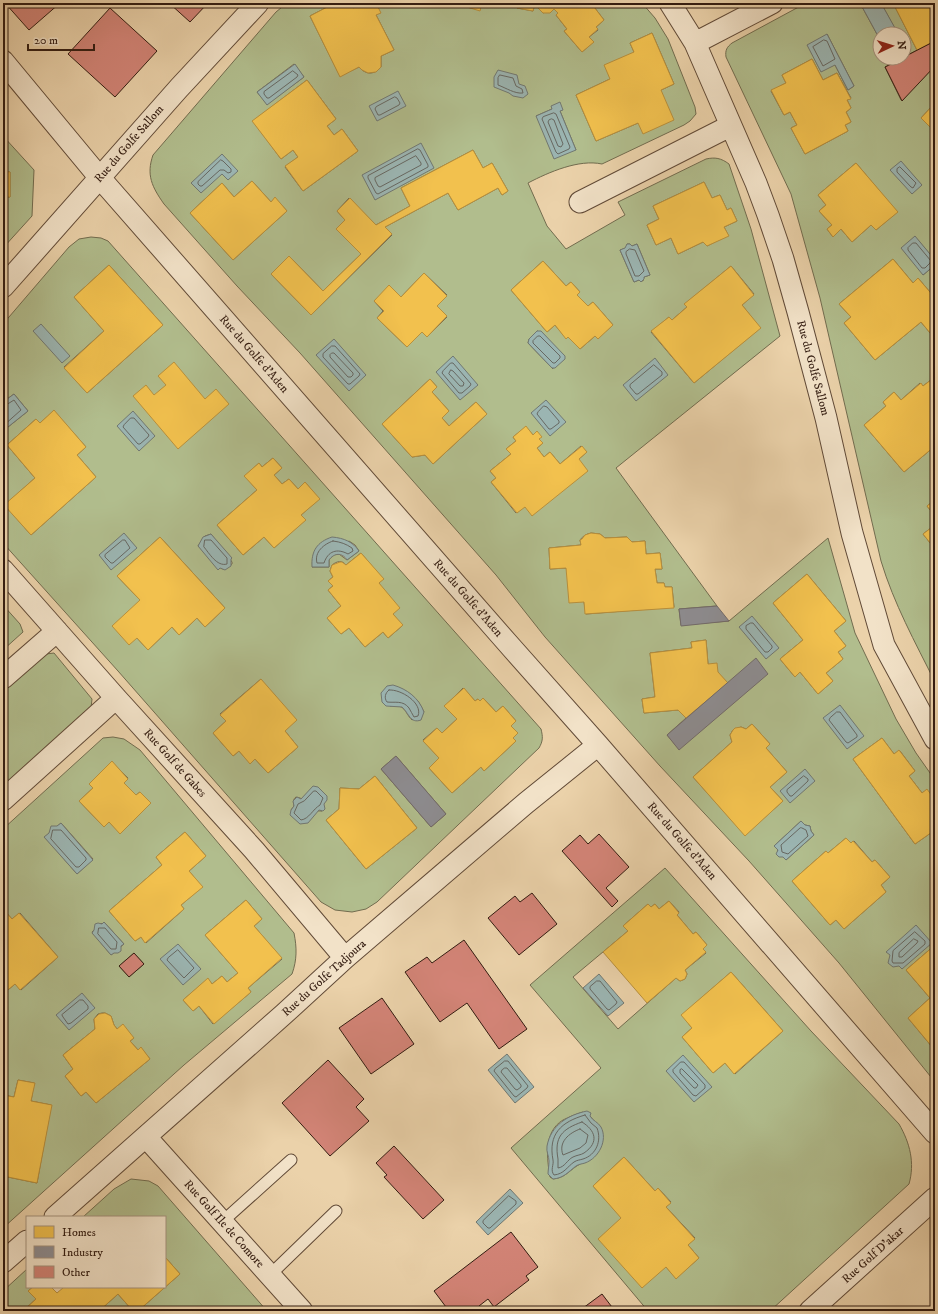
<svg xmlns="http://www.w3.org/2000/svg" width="938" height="1314" viewBox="0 0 938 1314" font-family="'IM FELL DW Pica',serif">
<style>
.green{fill:#b1bd8d;stroke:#726c4f;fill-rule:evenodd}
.water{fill:#9bb5b2;stroke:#717872}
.homes{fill:#f2c14e;stroke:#b9903c}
.industry{fill:#8d8d92;stroke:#726b6b}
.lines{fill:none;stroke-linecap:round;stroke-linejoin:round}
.shore{stroke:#676862;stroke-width:1}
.building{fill:#d38477;stroke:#331c11}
.lane-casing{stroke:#614a37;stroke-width:13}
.street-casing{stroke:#614a37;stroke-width:23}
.lane{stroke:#f2e2c8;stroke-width:11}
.street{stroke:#f2e2c8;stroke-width:21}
.labels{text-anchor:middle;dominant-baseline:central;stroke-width:4;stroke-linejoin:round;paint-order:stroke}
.street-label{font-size:12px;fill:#331c11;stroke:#f2e2c8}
</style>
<rect width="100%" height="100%" fill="#ebd2aa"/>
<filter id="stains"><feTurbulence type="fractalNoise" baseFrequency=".005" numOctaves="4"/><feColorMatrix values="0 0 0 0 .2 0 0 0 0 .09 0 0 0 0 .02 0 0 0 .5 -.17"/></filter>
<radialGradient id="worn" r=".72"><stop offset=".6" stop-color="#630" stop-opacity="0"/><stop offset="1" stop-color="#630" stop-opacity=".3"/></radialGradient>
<path class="green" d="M287,3h48l-25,13 30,60 19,-9c7,8 15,8 22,0v-11l13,-6 -18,-35v-12h92l-1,4 13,3 2,-7h35v5l16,3 2,-8 3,1v4l5,5 11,-4 4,4 -2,2 11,14 -3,2 18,21 11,-10 -4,-5 9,-7 -2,-3 8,-7 -13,-17h51l13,15 13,21 27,68 1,7 -6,7 -6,4 -82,39c-23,-5 -53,8 -74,19l19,43 19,23 59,-34 -7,-13 88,-43c9,-2 15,-1 23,5l22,65 29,107 -164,132 101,138 -38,3 2,16 48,-4 99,-83 27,95 41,86 20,34 19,27v20l-8,-10 -5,3 -13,-17 6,-5 -15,-20 -6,3 -12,-16 -29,21 62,85 20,-14v115l-29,25 24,28 -22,20 25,30 2,-1v35l-96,-119 -90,-102 -89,-95 -115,-129 -49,-62 -196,-222 -63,-67 -73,-82c-12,-17 -18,-29 -11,-49l123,-143zM652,33l22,51 -13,6 -23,33 -42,18 -20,-46 34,-16 24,-27 -4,-9zM294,64l10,13 -37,27 -10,-12zM307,80l29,39 -9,7 7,9 8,-6 16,22 -55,40 -18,-24 13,-10 -5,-7 -12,9 -28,-38zM552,109l8,2 16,39 -40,-34zM473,150l10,18 9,-5 16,28 -6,4 -4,-7 -40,22 -10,-17 -63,34 7,8 -81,80 -40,-41 18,-18 34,35 38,-37 -25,-25 9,-9 -8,-9 12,-13 27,27 34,-19 -9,-18zM252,181l19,21 4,-4 12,13 -54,49 -43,-47 32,-30 12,14zM704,182l8,16 8,-3 7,15 4,-2 6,13 -13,6 4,8 -21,11 -4,-4 -25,12 -7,-16 -15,7 -9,-20 12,-6 -6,-13zM627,244h3l2,2 5,-2 13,31 -6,2 -1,4 -4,-1 -5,2 -14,-32 6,-2zM543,261l23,25 5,-4 9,10 -3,3 11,11 5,-4 20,23 -15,13 -3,-2 -15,13 -12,-12 -2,1 -11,-13 -8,7 -36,-42zM731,266l23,28 -12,11 18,23 -66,55 -43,-51 18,-15 3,3 15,-13 -2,-3zM424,273l23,22 -10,11 10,11 -20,20 -5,-5 -15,15 -30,-29 6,-7 -9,-10 27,-4zM537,331h1l15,38 -25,-26 1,-4zM430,379l7,8 -5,5 17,19 -7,7 7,8 27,-24 11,12 -54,50 -8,-9 -13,2 -30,-33zM526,427l7,8 8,2 -2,2 4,4 -6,5 7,9 6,-5 10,12 21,-18 6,6 -71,61 -25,-31 5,-4 -6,-7 21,-17 -5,-5 10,-8 -3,-4zM591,533l9,1 5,4 22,-1 5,5 13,-1 1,13 14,-1 2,16h-7l2,14h7l1,4h7l2,20 -88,7 -2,-12 -18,-34 -16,1 -1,-21 32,-3 -1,-5c3,-4 6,-6 11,-7zM807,574l39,47 -12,10 12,15 -8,6 5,7 -17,14 7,8 -15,13 -18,-22 -5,5 -15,-18 23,-19 -30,-37zM706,640l2,24 20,19 -49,66 -12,-14 19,-17 -8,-8 -34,3 -2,-14 13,-2 -5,-44 42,-5 -1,-6zM752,724l18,20 -4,4 21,24 -17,15 13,14 -38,34 -52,-58 39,-35 -2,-7 3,-5 8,-3 5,2zM801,821l4,4 5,1 1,5 3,4 -28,25 -9,-9 1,-1 -4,-4zM846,838l5,5 3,-2 18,21 3,-2 15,17 -9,8 5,7 -42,37 -8,-9 -6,5 -38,-44 34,-30 2,2z
M806,3h54l18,33 2,-1v23h22l-17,9 16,33 34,-34v37l-14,15 14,14v35l-4,3 4,5v85l-20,-23 8,38 12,-10v33l-17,-20 -5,5 -20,-24 -54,45 12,13 -7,6 31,37 46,-38 10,12 4,-3v46l-12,9 -3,-3 -19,17 -7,-8 -11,10 3,4 -22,19 40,47 31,-26v54l-8,6 8,10v9l-12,9 12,15v133c-20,-40 -41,-78 -54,-121l-61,-263 -29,-104 -65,-137c-1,-7 1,-10 6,-14zM827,34l27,52 -6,4 -13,-25zM812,59l11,21 14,-7 14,25 -4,2 4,8 -5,4 5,10 -6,3 3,6 -43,23 -14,-26 6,-3 -7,-13 -6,3 -13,-24 15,-8 -4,-8zM856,163l41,49 -21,18 -5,-5 -19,17 -11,-13 -8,8 -6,-8 5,-4 -13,-14 7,-6 -8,-10z
M881,3h12l24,47 -13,7v-23h-14v-4l4,-3z
M3,136l31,34 -2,46 -29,32v-51h7v-25l-7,-1z
M91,237l10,1 7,3 433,488c2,8 2,12 -2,19l-162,154 -11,7 -14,3 -17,-2 -14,-8 -203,-231 -115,-128v-112l25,-20 -14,-17 -11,8v-78l66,-77 10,-8zM109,265l54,60 -76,68 -23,-26 40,-36 -30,-34zM54,411l32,36 -9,8 19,22 -65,58 -26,-30 30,-27 -28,-33 29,-26 4,4zM273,458l9,10 -8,7 8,9 7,-5 9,10 7,-7 14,17 -18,16 4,5 -31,28 -10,-11 -21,18 -26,-30 40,-35 -12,-14 14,-13 3,4zM211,534l21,28v2l-10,5 -24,-23 7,-10zM160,537l65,71 -20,19 -8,-9 -18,17 -7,-8 -24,23 -11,-12 3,-38 -23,-24zM349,541l6,4 4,6 -12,9 -8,-6 -6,1 -4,5v7h-17zM361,553l22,26 -4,4 14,31 9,12 -14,12 -5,-6 -18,15 -16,-19 -8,6 -14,-16 14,-12 -13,-16 5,-4 -5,-5 5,-4 -3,-6 2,-6c5,-4 10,-5 14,0zM261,679l24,52 13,16 -30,26 -13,-14 -5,4 -11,-12 -6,5 -20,-23 13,-12 -6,-7zM463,688l12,13 3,-2 2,2 4,-2 12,13 7,-6 13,15 -5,5 7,7 -5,5 3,3 -32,30 -3,-4 -29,26 -23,-25 10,-10 -16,-18 14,-12 5,5 15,-14 -12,-13zM418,701l6,11 -12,8c-8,-8 -6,-16 -22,-14zM396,756l50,58 -15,13 -50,-58zM375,776l42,52 -51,41 -40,-49 13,-11 1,-21 19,1zM296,797l4,1 22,13 -31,-1 3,-4c-1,-4 -1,-7 2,-9z
M3,605l17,19 3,8 -20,18z
M54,653l38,46 -1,9 -88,78v-94l43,-38z
M113,737l11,2 16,11 154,183c3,15 3,27 -2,41l-108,91 -181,163v-52l34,7 14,-78 -20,-4 3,-18 -16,-3 -4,17 -11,-2v-101l12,-10 6,6 37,-33 -38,-44 -8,6 -9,-10v-80l100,-91zM112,762l16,16 -4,5 12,12 4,-3 11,11 -31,30 -11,-11 -5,5 -25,-26 14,-13 -4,-4zM61,823l32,36 -16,15 -32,-37zM185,832l21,24 -17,15 13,16 -21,18 3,4 -38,34 -5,-6 -6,4 -26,-30 53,-46 -6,-8zM246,900l16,19 -8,7 28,33 -34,29 3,4 -38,32 -14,-18 -6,5 -10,-11 25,-21 4,5 10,-8 5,6 11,-9 -33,-38zM104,922l20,22 -13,11 -19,-23 9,-9 1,1zM134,953l10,11 -15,13 -10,-11zM102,1013h3l6,3 3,9 3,4 17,9 -4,3 8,9 3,-2 9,11 -54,44 -10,-11 -5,4 -16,-20 8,-7 -10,-14 32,-26 -1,-10 4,-5z
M665,868l146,163 88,93c11,19 16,39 10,60l-139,127h-122l-137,-163 90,-80 -71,-83zM669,901l10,11 -2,3 16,19 3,-2 11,13 -4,4 3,4 -21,17 2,4 -2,5 -5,2 -4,-3 -58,51 -45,-52 55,-46 -5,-5 25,-22 3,3 4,-3 4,5zM731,972l52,59 -48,43 -10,-11 -12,10 -31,-36 10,-9 -10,-13zM583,1112l7,4 4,5 -8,41c-14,3 -18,16 -33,17l-3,-2c-3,-18 -7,-45 13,-57 6,-3 13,-6 20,-8zM624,1157l31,34 3,-3 13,14 -5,5 29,31 -7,7 11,13 -23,20 -83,-92z
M131,1179l18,2 9,5 109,125h-129l42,-37 -15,-17v-40h-82l31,-28z
M27,1269v18h6l-5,4 8,8 -13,12h-20v-20z
M118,1294l15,17h-34z"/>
<path class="water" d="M860,3h21l14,25 -5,2v4h-10l-2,2z
M827,34l27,52 -6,4 -13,-25 -14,7 -14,-27z
M295,64l9,13 -37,28 -10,-13z
M498,70l19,5 2,9 6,2 3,8 -5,4 -10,-2 -4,-3 -15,-6v-10z
M398,91l8,15 -29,15 -8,-15z
M560,102l3,8 -3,1 16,39 -22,9 -18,-43 16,-7 -1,-3z
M421,143l13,25 -59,32 -13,-25z
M222,154l16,17 -10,9 -6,-6 -21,19 -10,-10z
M901,161l21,24 -10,9 -22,-24z
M915,236l20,24v5l-12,10 -22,-27z
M627,244h3l2,2 5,-2 13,31 -6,2v2l-3,3 -2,-2 -5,2 -14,-32 5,-2z
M41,324l29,32 -8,7 -29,-32z
M537,331h4l24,25v3l-10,9h-3l-24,-25 1,-4z
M334,339l32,36 -17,16 -33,-36z
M453,356l25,29 -18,15 -24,-28z
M655,358l13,17 -32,26 -13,-16z
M14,394l14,17 -25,20v-29z
M546,400l20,22 -16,14 -19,-23z
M133,411l22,25 -16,15 -22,-25z
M124,533l13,15 -26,22 -12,-15z
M211,534l21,24 -1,1v7l-6,4 -5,-2 -2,2 -20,-24 5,-9z
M332,537c12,1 21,5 27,14l-12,9c-5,-8 -13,-7 -18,0v7h-17c-1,-16 5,-25 20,-30z
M752,616l27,32 -13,11 -27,-32z
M393,685c14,4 26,13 31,27l-3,8c-11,4 -12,-7 -19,-13l-16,-1 -4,-4 -1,-9 6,-7z
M840,705l24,31 -17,13 -24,-31z
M805,769l10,12 -25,22 -10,-12z
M313,786l5,1 9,9v4l-3,4 1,5 -2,2 -4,-1 -11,13 -8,1 -10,-9 1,-5 3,-4 -1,-5 4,-4 4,2z
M801,821l4,4 5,1 1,5 3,4 -28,25 -3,-3h-4l-3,-3 2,-4 -4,-4z
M61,823l32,37 -16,14 -33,-37 5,-4 2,-7h6z
M104,922l20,22 -3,2v5l-3,2h-4l-3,2 -19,-22 2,-3 1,-6 3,-1 4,1z
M916,925l16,18 -30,26 -3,-3 -6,1 -5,-4 2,-8 -4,-3z
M178,944l23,25 -18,16 -23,-26z
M599,974l25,29 -16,13 -25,-28z
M82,993l13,15 -26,22 -13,-15z
M507,1054l27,33 -19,16 -27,-33z
M683,1055l29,32 -18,15 -28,-31z
M587,1111l4,2 -1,3c3,5 8,6 11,11 7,13 -2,31 -16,36 -3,1 -6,1 -9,3 -8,6 -12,12 -23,13l-5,-5c0,-4 1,-8 1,-13 0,-5 -3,-9 -2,-15 4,-21 21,-31 40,-35z
M510,1189l13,14 -35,32 -12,-13z"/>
<path class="homes" d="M335,3h16l2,5 10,-5h13l5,10 -5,2 18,35 -13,6v11l-5,5 -8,1 -6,-3 -3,-3 -19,10 -30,-61z
M467,3h15l-2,8 -13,-4 1,-4z
M517,3h74l13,17 -8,7 2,2 -9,8 5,5 -12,10 -18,-21 3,-2 -11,-14 2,-2 -4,-4 -4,4h-7l-5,-5v-4l-3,-1 -2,8 -16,-3z
M893,3h42v38l-18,9z
M652,33l22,51 -13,6 13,30 -31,14 -5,-11 -42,18 -20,-46 34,-16 -6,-14 30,-13 -4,-9z
M812,59l11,21 14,-7 14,26 -4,1 4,8 -5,4 5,10 -6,3 3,6 -43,23 -14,-26 6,-3 -7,-13 -6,3 -13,-25 15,-7 -4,-8z
M307,80l29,39 -9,7 7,9 8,-6 16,22 -55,40 -18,-25 13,-9 -5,-7 -12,9 -29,-38z
M935,103v29l-14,-14z
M473,150l10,18 9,-5 16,28 -6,4 -4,-7 -40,22 -10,-17 -63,34 7,7 -81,81 -40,-41 18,-18 34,35 38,-37 -25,-25 9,-9 -8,-9 13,-13 26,27 34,-19 -9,-18z
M856,163l42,49 -22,18 -5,-5 -19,17 -11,-13 -8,8 -6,-8 5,-4 -13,-14 7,-6 -8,-10z
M3,171l7,1v25h-7z
M252,181l19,21 4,-5 12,14 -54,49 -43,-47 32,-30 12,14z
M704,182l8,16 8,-3 7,15 4,-2 6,13 -13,6 5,9 -22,10 -4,-4 -25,12 -7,-16 -15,7 -9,-20 12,-6 -6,-13z
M893,259l20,24 5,-5 17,20v33l-4,3 -10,-12 -46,38 -31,-37 7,-6 -12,-13z
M543,261l23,25 5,-4 9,10 -3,3 11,11 5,-4 20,23 -15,14 -3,-3 -15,13 -12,-12 -2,2 -11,-14 -8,7 -36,-42z
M109,265l54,60 -76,68 -23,-25 40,-37 -30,-34z
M731,266l23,29 -12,10 19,23 -67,55 -43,-52 18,-14 3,3 15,-13 -3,-3z
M424,273l23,23 -10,10 10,10 -20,21 -5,-5 -15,15 -30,-29 7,-7 -10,-10 15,-16 12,12z
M174,362l31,37 11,-10 13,15 -51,45 -45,-53 13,-11 8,10 12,-10 -8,-9z
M935,377v69l-31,26 -40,-47 22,-19 -3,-4 11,-10 7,8 20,-17 2,3z
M430,379l7,8 -5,5 17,19 -7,7 7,8 27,-24 11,12 -54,50 -8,-9 -13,2 -30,-33z
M54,410l32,37 -9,8 19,22 -65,58 -27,-30 31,-27 -28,-33 29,-26 4,4z
M526,426l7,9 4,-4 5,6 -3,2 4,4 -6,5 7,9 6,-5 10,12 22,-18 5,6 -8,7 9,12 -56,45 -7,-9 -8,6 -26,-31 5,-4 -6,-7 21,-17 -5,-5 10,-8 -3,-4z
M273,458l9,10 -8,7 8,9 7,-5 9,10 7,-7 15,17 -19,16 5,5 -32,28 -10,-11 -21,18 -26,-30 40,-35 -13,-14 15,-13 3,4z
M935,500v16l-8,-10z
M935,525v24l-12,-15z
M591,533l9,1 5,4 22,-1 5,5 13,-1 1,13 14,-1 2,16h-7l2,14h7l1,4h7l2,21 -89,6 -1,-12 -15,1 -3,-35 -16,1 -1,-21 32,-3 -1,-5 2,-1 3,-4z
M160,537l65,71 -20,19 -8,-9 -18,17 -7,-8 -24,23 -11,-12 -8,7 -17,-19 28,-26 -23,-24z
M361,553l23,26 -5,4 21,25 -7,6 10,11 -15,13 -5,-6 -18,15 -16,-19 -8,6 -14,-16 14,-12 -13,-16 5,-4 -5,-5 5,-4 -3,-6 2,-6 8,-3h2l4,3z
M807,574l39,47 -12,10 12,15 -8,6 5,7 -17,14 7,8 -15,13 -18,-22 -5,5 -15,-18 23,-19 -30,-37z
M706,640l2,24 9,-1 1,9 10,11 -42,35 -8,-8 -34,3 -2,-14 13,-2 -5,-44 42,-5 -1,-6z
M261,679l36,41 -12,11 13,16 -30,26 -13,-14 -5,5 -11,-13 -6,5 -20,-23 13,-12 -6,-6z
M464,688l11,13 3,-2 2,2 3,-3 13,14 7,-6 13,15 -5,5 7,7 -5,5 3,3 -32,30 -3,-4 -29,26 -23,-25 10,-10 -16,-17 14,-13 5,5 15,-14 -13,-13z
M752,724l18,20 -4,4 21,24 -17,15 13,14 -38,35 -52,-59 39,-35 -2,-7 3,-5 2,-2 6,-1 5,2z
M882,738l12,16 5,-4 16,21 -6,5 13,17 5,-4 8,11v30l-20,14 -62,-85z
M112,761l16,18 -4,4 12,12 4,-3 11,11 -31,31 -11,-12 -5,5 -25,-26 14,-13 -4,-4z
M375,776l42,52 -51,41 -40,-49 13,-11 1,-21 19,1z
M185,832l21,24 -17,15 14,16 -22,18 3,4 -39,34 -4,-6 -6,4 -26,-30 53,-46 -6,-8z
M846,838l5,5 2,-2 19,21 3,-2 15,17 -9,8 5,7 -42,37 -8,-9 -6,5 -38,-44 34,-30 2,2z
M246,900l16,19 -8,7 28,32 -34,30 3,4 -37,32 -15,-18 -6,5 -10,-11 25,-22 4,6 10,-8 5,6 11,-9 -33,-38z
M669,901l10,12 -2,2 16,19 3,-2 11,13 -4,4 3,3 -21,18 2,4 -2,5 -5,2 -4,-3 -29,25 -44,-51 25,-21 -5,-5 25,-22 3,3 4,-3 4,5z
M3,909l9,10 7,-6 39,44 -38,33 -5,-6 -12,10z
M935,945v102l-2,1 -25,-30 22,-20 -24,-28z
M731,972l52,59 -49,43 -9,-11 -12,10 -31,-36 10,-9 -11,-13z
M105,1013l6,3 3,9 3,4 6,-5 11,14 -4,3 8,9 3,-3 9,12 -54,44 -10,-11 -5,4 -16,-20 8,-7 -10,-14 32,-26 -1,-10 5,-5z
M18,1080l17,3 -4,18 21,4 -15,78 -34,-7 3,-16 -3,-1v-64l11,2z
M624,1157l31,34 3,-3 13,15 -5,4 29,32 -7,6 11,13 -23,21 -10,-12 -24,21 -44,-49 23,-21 -28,-32z
M165,1257l15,17 -42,37h-5l-15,-17 -19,17h-76l13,-12 -8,-8 5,-4h18l6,6 7,-6h101z"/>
<path class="industry" d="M717,606l12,15 -48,5 -2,-17z
M756,658l12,16 -89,76 -12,-15z
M396,756l50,58 -15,13 -50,-58z"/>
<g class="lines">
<path class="shore" d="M824,40l3,1 8,18 -12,7 -10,-19z
M293,71l5,4 -1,2 -28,21h-2l-3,-4v-2z
M500,75l13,3 3,8 6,3 1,4c-8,1 -17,-5 -25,-8v-7z
M395,97l2,1 3,5 -1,2 -19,10h-2l-3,-6 1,-2z
M554,113l2,1 14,33 -1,2 -11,5 -2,-2 -14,-33 1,-2z
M552,119l2,1 9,24 -2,3 -3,-1 -10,-24 1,-2z
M418,149l2,1 8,15v2l-50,27 -2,-1 -8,-15v-2z
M416,156l5,7v2l-41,22 -2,-1 -3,-6v-2z
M221,160l2,1 8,8v3l-3,1 -4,-3h-4l-18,16h-2l-2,-2v-2z
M900,167l16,16 -3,5 -2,-1 -14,-15v-3z
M913,243h3l15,18 -1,2 -5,5h-3l-14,-18v-2z
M630,249l5,1 9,21 -5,5h-4l-9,-22v-2z
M538,336h2l20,20v2l-5,5h-2l-20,-20v-2z
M332,346h3l25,28 -1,2 -9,8h-2l-25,-27v-3z
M332,353h2l19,20v2l-2,2h-3l-18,-20v-2z
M451,363h2l18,21 -1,2 -8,7h-3l-17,-20 1,-2z
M654,365l8,7v3l-24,19h-2l-6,-7v-2z
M451,370l2,1 11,12 -1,3h-3l-11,-12z
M3,405h3l8,-5 7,10 -18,16
M544,406l3,1 12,14v2l-8,6h-2l-12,-15 1,-2z
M131,418h3l15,17 -1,2 -8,7h-2l-15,-17 1,-2z
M123,540h2l5,8 -17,15h-2l-6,-6v-2z
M205,540h6l16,18v6c-10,3 -18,-11 -23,-17z
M333,541c8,1 13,3 19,7l1,3 -5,3c-11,-6 -20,-3 -24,9h-7c-3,-11 7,-19 16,-22z
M751,623h2l19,23v2l-4,4h-3l-19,-23v-3z
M389,690c12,-1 34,13 29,26l-4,1c-2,-3 -3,-6 -5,-9 -6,-8 -14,-5 -22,-6 -3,-4 -2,-9 2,-12z
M837,712h3l17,23v2l-9,6 -2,-1 -17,-22 1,-2z
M804,776l4,3v2l-16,15h-2l-3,-4v-2z
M314,791h2l7,7 -3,7c-7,4 -11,14 -19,15l-7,-7 4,-9 6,-3z
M802,828l4,2 2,6 -20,18 -6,-2 -1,-7 19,-17z
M53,830h8l25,28v2l-7,7h-3l-25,-28z
M99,928h6l12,14 -1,7h-5l-13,-15z
M915,932l10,9v3l-22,19h-10l-1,-2 1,-10z
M914,939l4,2 -1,2 -15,14h-3v-4z
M178,950l16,18 -10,10 -17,-18 1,-2z
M597,981h3l17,21 -1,2 -7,6 -2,-1 -17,-20v-2z
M80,1000h3l5,6v3l-17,14 -3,1 -5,-7 -1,-2z
M505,1061h3l20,25 -1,2 -11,9 -2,-1 -20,-25 1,-2z
M681,1062h3l21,23v3l-9,8 -3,-1 -20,-23v-2z
M505,1068h2l14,17v2l-4,3 -2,-1 -14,-17 1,-2z
M682,1069l16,16 -2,3h-2l-14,-15v-3z
M585,1115l6,8 6,5c5,13 -1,27 -14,31 -3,1 -6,1 -9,3 -7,5 -10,12 -20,13 -4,-5 0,-10 -1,-15 -5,-26 8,-38 32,-45z
M582,1122c13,8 18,20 2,31 -3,2 -7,2 -11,4 -6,3 -8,10 -15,11 0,-3 0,-6 0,-9 -4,-22 4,-30 24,-37z
M580,1129l8,6 -2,8 -6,5 -17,7c-5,-13 6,-22 17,-26z
M509,1196l7,5v3l-26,24h-2l-5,-5v-2z"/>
</g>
<path class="building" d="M5,3h55l-31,27z
M169,3h39l-18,19z
M110,8l47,43 -42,46 -47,-43z
M935,41v25l-33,35 -17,-34 19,-9v-1z
M599,834l30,33 -23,21 12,13 -6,6 -50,-56 18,-16 8,9z
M532,893l25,31 -38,31 -31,-37 27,-22 5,6z
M464,940l63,89 -28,20 -32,-46 -27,19 -35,-50 22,-15 5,6z
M134,953l10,11 -15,13 -10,-11z
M382,998l32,46 -43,30 -32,-46z
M328,1060l36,39 -8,8 13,14 -39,35 -48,-53z
M394,1146l50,54 -21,19 -39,-42 3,-2 -11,-12z
M511,1232l27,35 -12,9 3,4 -35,27 -6,-8 -9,7 4,5h-34l-15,-20z
M602,1294l13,17h-36z"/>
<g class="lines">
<g class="lane-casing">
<path id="lane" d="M222,1222l69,-62
M270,1275l66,-64"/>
</g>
<g class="street-casing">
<path id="street" d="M670,3l25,40 61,140 12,32 15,44 15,53 28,106 26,115 32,112 51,94
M695,43l77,-40
M3,61l97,117 411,469 87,98 337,388
M580,202l150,-76
M3,287l176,-199 79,-85
M3,570l113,128 138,152 91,108
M3,678l54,-47
M3,800l113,-102
M146,1137l156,174
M55,1217l229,-203 61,-56 181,-155 72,-58
M3,1262l24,-21
M810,1311l125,-113"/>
</g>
<use href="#lane" class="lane"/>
<use href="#street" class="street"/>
</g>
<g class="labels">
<g class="street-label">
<text transform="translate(129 144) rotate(-49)">Rue du Golfe Sallom</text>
<text transform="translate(254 354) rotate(49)">Rue du Golfe d'Aden</text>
<text transform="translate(813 368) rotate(75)">Rue du Golfe Sallom</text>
<text transform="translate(468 598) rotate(49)">Rue du Golfe d'Aden</text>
<text transform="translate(175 763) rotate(48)">Rue Golf de Gabes</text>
<text transform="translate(682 841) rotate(49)">Rue du Golfe d'Aden</text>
<text transform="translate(324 978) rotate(-42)">Rue du Golfe Tadjoura</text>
<text transform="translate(224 1224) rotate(48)">Rue Golf Ile de Comore</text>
<text transform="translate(873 1255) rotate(-42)">Rue Golf D'akar</text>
</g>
</g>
<rect width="938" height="1314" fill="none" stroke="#ebd2aa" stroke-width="16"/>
<rect x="4" y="4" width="930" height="1306" fill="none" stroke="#331c11" stroke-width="2"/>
<rect x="8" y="8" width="922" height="1298" fill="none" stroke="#331c11"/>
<rect x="26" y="1216" width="140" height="72" fill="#f2e2c8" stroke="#a6937f"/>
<rect x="34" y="1226" width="20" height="12" fill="#f2c14e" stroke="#a6937f"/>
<text x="62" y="1236" font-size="12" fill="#331c11">Homes</text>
<rect x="34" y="1246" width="20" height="12" fill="#8d8d92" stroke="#a6937f"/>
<text x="62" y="1256" font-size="12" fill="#331c11">Industry</text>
<rect x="34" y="1266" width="20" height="12" fill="#d38477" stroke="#a6937f"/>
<text x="62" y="1276" font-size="12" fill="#331c11">Other</text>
<g transform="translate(892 46) rotate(86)"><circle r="19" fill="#f2e2c8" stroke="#a6937f"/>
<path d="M0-3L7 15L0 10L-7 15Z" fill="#8f2418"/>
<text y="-6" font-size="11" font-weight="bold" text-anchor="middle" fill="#331c11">N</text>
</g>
<path d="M28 44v6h66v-6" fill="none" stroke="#331c11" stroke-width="2"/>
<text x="34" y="44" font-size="12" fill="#331c11" stroke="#f2e2c8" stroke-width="3" paint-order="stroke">20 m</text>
<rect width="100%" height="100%" filter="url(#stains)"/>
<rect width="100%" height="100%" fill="url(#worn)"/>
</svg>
